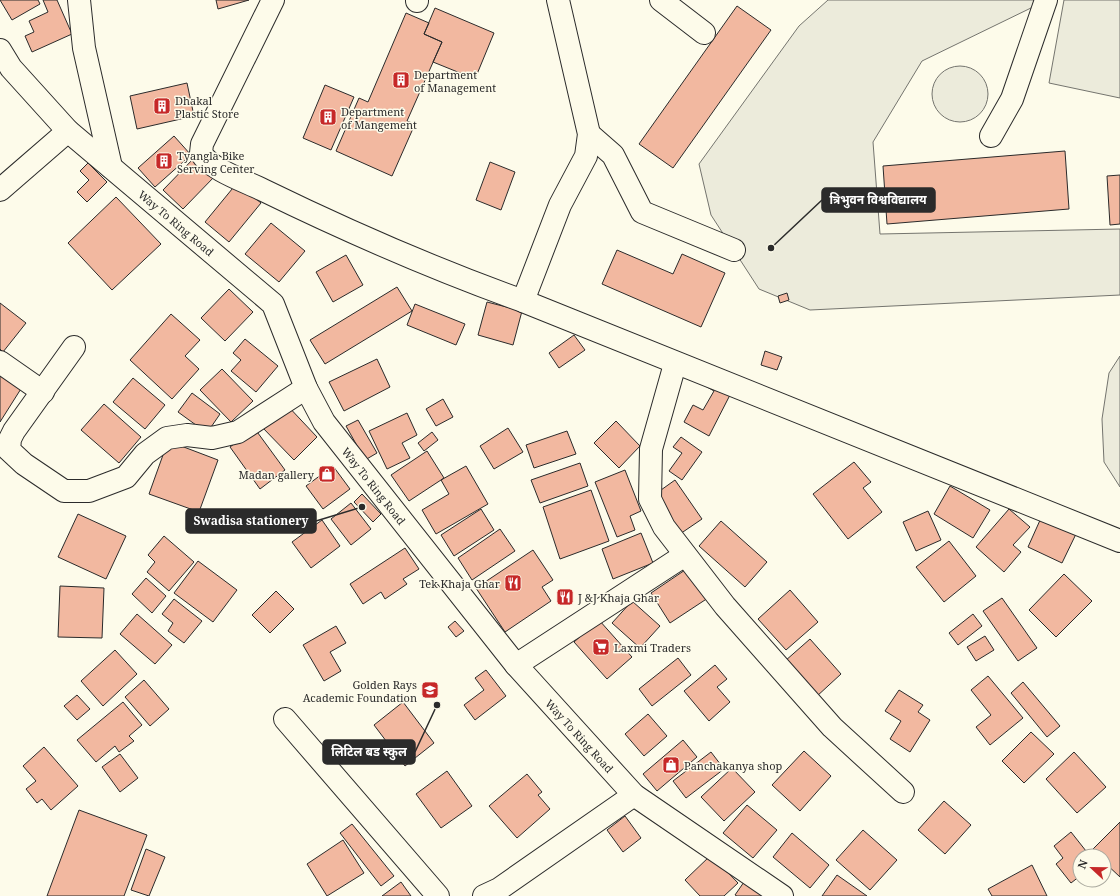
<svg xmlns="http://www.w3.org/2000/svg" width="1120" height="896" viewBox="0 0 1120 896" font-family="'Noto Serif','Noto Sans Devanagari',serif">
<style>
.green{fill:#ecebdb;stroke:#74746e}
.building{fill:#f2b8a0;stroke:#2b2b2b}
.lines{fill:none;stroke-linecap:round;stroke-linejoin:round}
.minor-casing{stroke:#2b2b2b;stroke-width:24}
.minor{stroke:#fdfbea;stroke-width:22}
.labels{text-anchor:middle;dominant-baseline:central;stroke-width:3;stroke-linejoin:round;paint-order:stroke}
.poi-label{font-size:11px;fill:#2b2b2b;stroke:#fdfbea;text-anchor:start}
.street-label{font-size:11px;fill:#2b2b2b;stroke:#fdfbea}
.leader{fill:none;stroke:#2b2b2b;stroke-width:1.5}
.callout-dot{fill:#2b2b2b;stroke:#fdfbea;stroke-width:1.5}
.callout{fill:#2b2b2b;stroke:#2b2b2b;stroke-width:1.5}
.callout-label{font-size:12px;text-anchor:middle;font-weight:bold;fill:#fff}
</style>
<rect width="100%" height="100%" fill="#fdfbea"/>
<path class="green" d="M828,0h209l-4,7 -111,54 -49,81 7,92 240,-5v66l-310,15 -51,-21 -48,-74 -12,-51 100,-138z
M1064,0h56v98l-71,-15z
M932 94a28 28 0 1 1 56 0a28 28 0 1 1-56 0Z
M1120,356v131l-16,-25 -2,-43 7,-46z"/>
<path class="building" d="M0,0h38l2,4 -28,16z
M43,0h14l15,34 -40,18 -7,-16 9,-4 -5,-11 19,-9z
M216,0h33l-31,9z
M737,6l34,24 -98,138 -34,-24z
M435,8l59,25 -19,46 -42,-17 9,-20 -18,-8z
M406,13l23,10 -5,11 18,8 -35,79 8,3 -23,52 -56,-25 23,-53 9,4z
M187,83l7,33 -57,13 -7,-33z
M325,85l29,12 -23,53 -28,-12z
M174,136l17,19 -36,32 -17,-19z
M1065,151l4,58 -182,15 -4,-58z
M195,157l20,19 -32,33 -20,-19z
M490,162l25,10 -14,38 -25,-10z
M88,163l19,19 -20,20 -10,-10 12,-12 -9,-9z
M1120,175v49l-10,1 -3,-49z
M237,183l24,20 -32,39 -24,-20z
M116,197l45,47 -49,46 -44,-47z
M271,223l34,28 -26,31 -34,-28z
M617,250l56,24 9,-20 43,19 -24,54 -99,-43z
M346,255l17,30 -30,17 -17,-30z
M397,287l15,24 -87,53 -15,-24z
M229,289l24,23 -28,29 -24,-23z
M787,293l2,7 -9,3 -2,-7z
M487,302l35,9 -9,34 -35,-10z
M0,303l26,20 -23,29 -3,-3z
M415,304l50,20 -9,21 -49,-20z
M171,314l29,26 -15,16 14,13 -27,30 -42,-39z
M574,335l11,15 -26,18 -10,-15z
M245,339l33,27 -22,26 -25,-21 10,-11 -8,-7z
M765,351l17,6 -5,13 -16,-5z
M377,359l13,28 -46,24 -15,-29z
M0,368l24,16 -24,38z
M222,369l31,32 -22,21 -31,-32z
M133,378l32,27 -20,24 -32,-27z
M702,384l29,9 -22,43 -25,-14 9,-17 10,5 11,-19z
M192,393l28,21 -13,19 -29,-21z
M443,399l10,18 -17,9 -10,-17z
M285,403l32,34 -23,23 -33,-34z
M104,404l37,33 -22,26 -38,-33z
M407,413l10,22 -15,8 8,15 -23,11 -18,-38z
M358,420l19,33 -12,7 -19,-34z
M616,421l24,25 -21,22 -25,-25z
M508,428l15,24 -29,17 -14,-23z
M255,429l30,41 -25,19 -30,-42z
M567,431l9,23 -42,14 -8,-23z
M432,432l6,8 -14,11 -6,-8z
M681,437l21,15 -20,28 -13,-9 13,-18 -9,-6z
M168,441l50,19 -19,52 -50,-18z
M427,451l17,27 -35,23 -18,-26z
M854,462l17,20 -8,6 19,24 -34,27 -35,-45z
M580,463l8,23 -48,17 -9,-23z
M333,466l17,23 -27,20 -17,-23z
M466,466l22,38 -52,30 -14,-24 27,-16 -8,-14z
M625,470l16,41 -11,5 5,14 -18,7 -22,-55z
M675,480l27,39 -22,15 -26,-39z
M950,486l40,24 -17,28 -39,-24z
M591,490l18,51 -49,18 -17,-52z
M362,494l19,20 -8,8 -19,-20z
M351,503l20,26 -20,16 -20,-26z
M481,509l13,21 -40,26 -13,-21z
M1009,509l21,18 -17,18 8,7 -17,20 -28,-25z
M928,511l13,29 -25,11 -13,-29z
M78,514l48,22 -20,43 -48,-22z
M1041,518l35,16 -14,29 -34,-16z
M322,520l18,26 -29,22 -19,-26z
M721,521l46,41 -22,25 -46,-41z
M500,529l15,22 -43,29 -14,-22z
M641,533l12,30 -40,16 -11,-30z
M164,536l30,26 -25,29 -22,-19 8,-10 -7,-7z
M949,541l27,35 -32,26 -28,-35z
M405,548l14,21 -16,10 4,5 -22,15 -4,-7 -18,12 -13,-20z
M533,550l20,30 -11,7 9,14 -46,31 -29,-44z
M198,561l39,29 -24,32 -39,-29z
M688,568l20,30 -38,25 -19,-30z
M1064,574l28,27 -36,36 -27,-27z
M146,578l20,18 -14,17 -20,-19z
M60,586l44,2 -2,50 -44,-1z
M790,590l28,32 -32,28 -28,-31z
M276,591l18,18 -24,24 -18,-18z
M1002,598l35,50 -19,13 -35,-50z
M174,599l28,22 -18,22 -16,-12 5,-8 -11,-9z
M632,601l28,25 -20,22 -28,-25z
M137,614l35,31 -17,19 -35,-30z
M973,614l9,12 -24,19 -9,-12z
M599,620l33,37 -25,22 -33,-37z
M455,621l9,10 -8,6 -8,-10z
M336,626l10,17 -16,9 11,19 -17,10 -21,-36z
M985,636l9,14 -18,11 -9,-14z
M810,639l31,35 -25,23 -31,-36z
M115,650l22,24 -34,32 -22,-25z
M678,658l13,17 -39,31 -13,-17z
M715,665l12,14 -10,8 13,15 -21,19 -25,-30z
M486,670l20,26 -31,24 -11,-15 20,-15 -9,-12z
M988,676l35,42 -33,27 -14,-18 15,-12 -20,-25z
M144,680l25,29 -19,17 -25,-29z
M1023,682l37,44 -13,11 -36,-44z
M899,690l24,15 -5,7 12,8 -20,32 -20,-13 11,-18 -16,-10z
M77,695l13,14 -13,11 -13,-14z
M123,702l19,23 -13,11 5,5 -15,11 -4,-6 -19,16 -19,-22z
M403,702l31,41 -29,23 -31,-41z
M648,714l19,22 -23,20 -19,-22z
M1031,732l23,22 -30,29 -22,-22z
M683,740l14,17 -40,34 -14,-17z
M44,747l34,39 -27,24 -9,-11 -5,4 -11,-14 10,-8 -13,-15z
M804,751l27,25 -31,35 -28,-26z
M711,752l13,17 -38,29 -13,-17z
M1074,752l32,35 -29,26 -31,-34z
M120,754l18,24 -18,14 -18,-25z
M732,768l23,24 -31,29 -23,-24z
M447,771l25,35 -31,22 -25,-34z
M527,774l15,18 -4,3 12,14 -33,29 -28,-32z
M944,801l27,24 -26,29 -27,-24z
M747,805l30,25 -24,28 -30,-25z
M79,810l68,25 -23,61h-77z
M625,816l16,22 -18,14 -16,-22z
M1120,822v55l-16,-15v-6h-6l-6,-6z
M352,824l42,52 -13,10 -41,-53z
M863,830l34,30 -27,30 -34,-30z
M1071,832l19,24h-10v20l-9,7 -15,-19 7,-6 -9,-12z
M792,833l37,32 -19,23 -37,-31z
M343,840l21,33 -37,23 -20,-32z
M146,849l19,8 -16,39 -18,-6z
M711,855l27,28 -14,13h-24l-15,-16z
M1032,865l15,31h-55l-4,-7z
M837,875l30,21h-45z
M401,882l10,14h-29z
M744,882l19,14h-26l-2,-1z"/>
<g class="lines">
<g class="minor-casing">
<g id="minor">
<path d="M79,0l5,48 27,119"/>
<path d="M273,0l-71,144 -1,9c10,17 44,28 62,37 84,41 171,79 260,111l597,240"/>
<path d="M661,0l43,33"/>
<path d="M417,1v-1"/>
<path id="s1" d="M0,50l11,18 57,63 205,173 33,84 18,34 192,243 118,130 148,101"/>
<path d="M589,134l24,21 29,57 92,38"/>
<path d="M991,136l21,-37 34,-99"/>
<path d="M0,190l68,-59"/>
<path d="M523,301l37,-96 26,-49 3,-22 -31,-134"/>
<path d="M74,347l-60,84 -4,8 -1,11 15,14 40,27h25l37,-14 19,-23 22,-16 20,-3 25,3 26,-6 68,-44"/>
<path d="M0,362l43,30"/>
<path d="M675,364l-24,85 -1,50 14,28 61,79 107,121 71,65"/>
<path d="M516,665l169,-110"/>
<path d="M285,719l153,177"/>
<path d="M484,896l15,-7 135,-94"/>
</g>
</g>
<use href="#minor" class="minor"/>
</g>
<defs>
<g id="building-square" transform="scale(0.9)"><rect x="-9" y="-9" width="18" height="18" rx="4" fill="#c62828" stroke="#fdfbea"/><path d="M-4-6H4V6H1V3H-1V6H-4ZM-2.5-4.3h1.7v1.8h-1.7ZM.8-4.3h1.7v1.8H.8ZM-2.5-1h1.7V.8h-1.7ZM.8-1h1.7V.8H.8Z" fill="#fff"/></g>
<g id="shop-square" transform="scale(0.9)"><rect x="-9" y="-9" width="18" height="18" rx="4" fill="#c62828" stroke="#fdfbea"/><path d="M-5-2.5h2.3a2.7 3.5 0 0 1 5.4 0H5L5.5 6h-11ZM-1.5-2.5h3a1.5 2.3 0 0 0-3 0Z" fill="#fff"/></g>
<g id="restaurant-square" transform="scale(0.9)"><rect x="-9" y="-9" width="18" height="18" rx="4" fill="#c62828" stroke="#fdfbea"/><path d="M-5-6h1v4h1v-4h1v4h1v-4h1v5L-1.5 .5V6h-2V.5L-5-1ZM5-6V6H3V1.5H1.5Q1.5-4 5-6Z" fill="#fff"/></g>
<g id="supermarket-square" transform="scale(0.9)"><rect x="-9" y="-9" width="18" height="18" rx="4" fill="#c62828" stroke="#fdfbea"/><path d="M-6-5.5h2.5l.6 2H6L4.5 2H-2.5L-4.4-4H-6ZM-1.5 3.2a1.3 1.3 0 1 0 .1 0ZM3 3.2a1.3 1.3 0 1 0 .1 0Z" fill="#fff"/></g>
<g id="school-square" transform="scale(0.9)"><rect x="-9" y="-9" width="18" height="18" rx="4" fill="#c62828" stroke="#fdfbea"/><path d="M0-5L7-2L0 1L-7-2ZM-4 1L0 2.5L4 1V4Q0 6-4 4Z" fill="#fff"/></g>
</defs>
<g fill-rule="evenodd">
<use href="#building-square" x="401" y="80"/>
<use href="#building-square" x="162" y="106"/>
<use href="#building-square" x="328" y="117"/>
<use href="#building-square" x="164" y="161"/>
<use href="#shop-square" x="327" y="474"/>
<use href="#restaurant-square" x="513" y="583"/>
<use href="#restaurant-square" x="565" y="597"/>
<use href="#supermarket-square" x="601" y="647"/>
<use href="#school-square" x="430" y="690"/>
<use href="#shop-square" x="671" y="765"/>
</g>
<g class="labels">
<g class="poi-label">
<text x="414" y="74">Department<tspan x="414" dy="13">of Management</tspan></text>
<text x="175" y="100">Dhakal<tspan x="175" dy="13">Plastic Store</tspan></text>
<text x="341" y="111">Department<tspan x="341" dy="13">of Mangement</tspan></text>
<text x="177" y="155">Tyangla Bike<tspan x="177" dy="13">Serving Center</tspan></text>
<text x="314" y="474" text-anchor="end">Madan gallery</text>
<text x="500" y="583" text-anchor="end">Tek Khaja Ghar</text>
<text x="578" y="597">J &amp;J Khaja Ghar</text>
<text x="614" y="647">Laxmi Traders</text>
<text x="417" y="684" text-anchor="end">Golden Rays<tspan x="417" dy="13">Academic Foundation</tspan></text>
<text x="684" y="765">Panchakanya shop</text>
</g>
<g class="street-label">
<text stroke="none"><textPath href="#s1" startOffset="248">Way To Ring Road</textPath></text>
<text stroke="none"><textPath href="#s1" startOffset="584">Way To Ring Road</textPath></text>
<text stroke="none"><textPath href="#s1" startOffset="908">Way To Ring Road</textPath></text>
</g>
</g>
<path class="leader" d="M771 248L822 200M362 507L316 521M437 705L415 752"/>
<g class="callout-dot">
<circle cx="771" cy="248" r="4"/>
<circle cx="362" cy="507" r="4"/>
<circle cx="437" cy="705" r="4"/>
</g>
<g class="callout">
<rect x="822" y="188" width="113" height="24" rx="4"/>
<rect x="186" y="509" width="130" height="24" rx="4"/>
<rect x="323" y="740" width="92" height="24" rx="4"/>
</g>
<g class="callout-label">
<text x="878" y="204">त्रिभुवन विश्वविद्यालय</text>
<text x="251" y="525">Swadisa stationery</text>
<text x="369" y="756">लिटिल बड स्कुल</text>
</g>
<g transform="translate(1092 868) rotate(292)"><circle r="19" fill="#fdfbea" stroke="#a9a89e"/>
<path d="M0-3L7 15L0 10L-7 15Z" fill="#c62828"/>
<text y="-6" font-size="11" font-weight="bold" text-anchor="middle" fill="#2b2b2b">N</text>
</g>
</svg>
